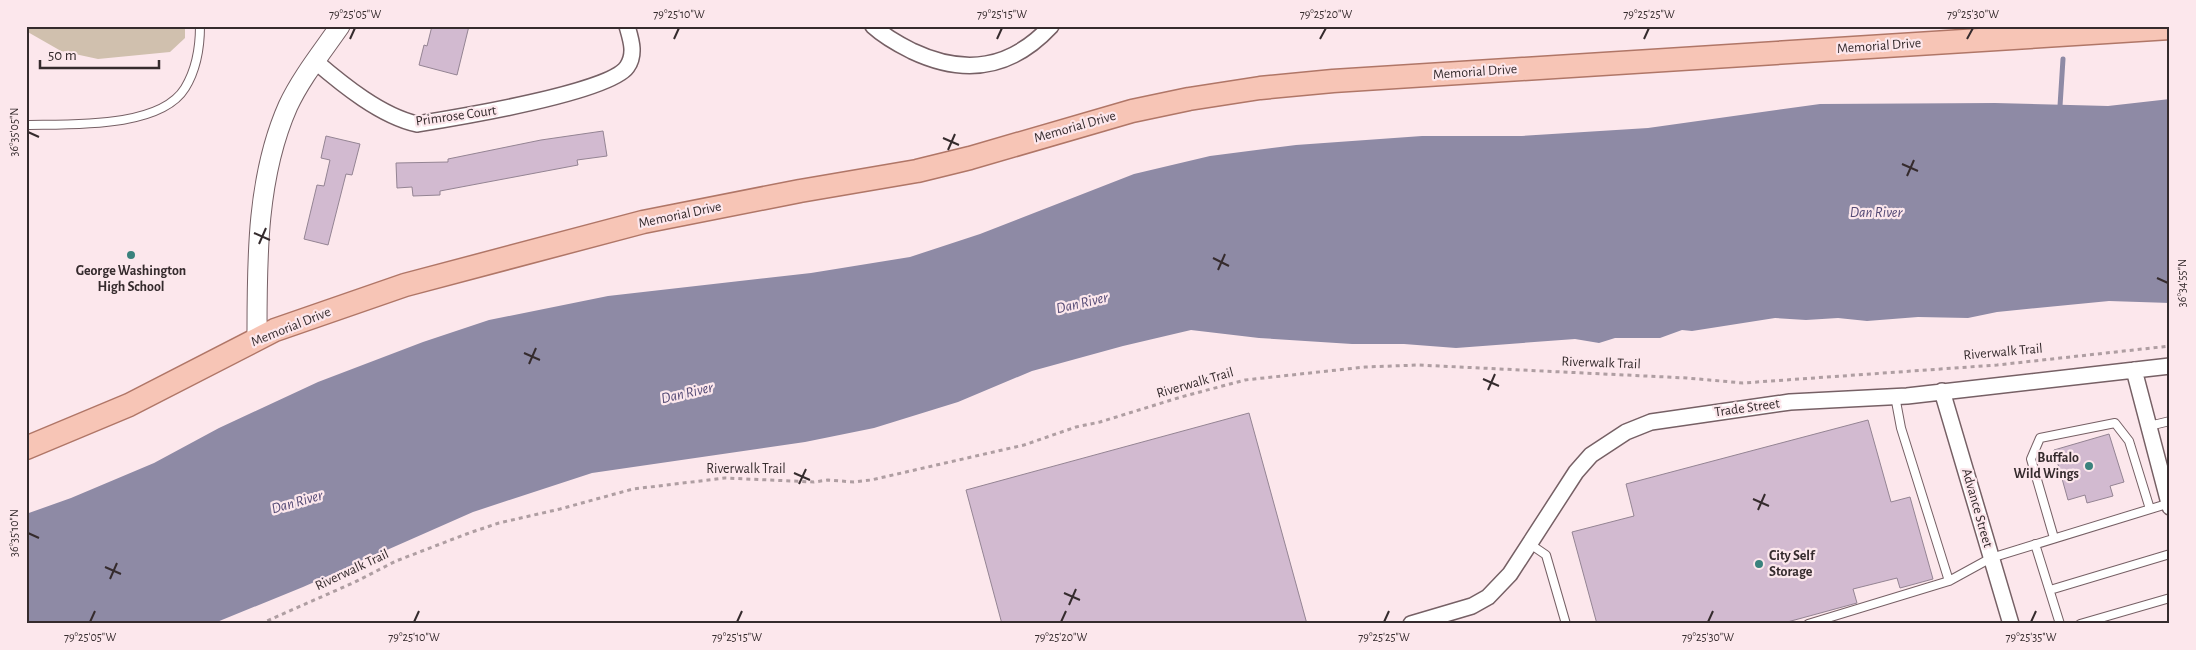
<svg xmlns="http://www.w3.org/2000/svg" width="2196" height="650" viewBox="0 0 2196 650" font-family="'Alegreya Sans',sans-serif">
<style>
.green{fill:#d0c0ae}
.water{fill:#8e8aa5}
.lines{fill:none;stroke-linecap:round;stroke-linejoin:round}
.stream{stroke:#8e8aa5;stroke-width:5}
.building{fill:#d2bad0;stroke:#948493}
.service-casing{stroke:#766065;stroke-width:10}
.minor-casing{stroke:#766065;stroke-width:18}
.tertiary-casing{stroke:#766065;stroke-width:21}
.primary-casing{stroke:#b07667;stroke-width:25}
.path{stroke:#af9ea2;stroke-width:3;stroke-dasharray:4 4;stroke-linecap:butt}
.service{stroke:#fff;stroke-width:8}
.minor{stroke:#fff;stroke-width:15}
.tertiary{stroke:#fff;stroke-width:19}
.primary{stroke:#f7c5b6;stroke-width:22}
.ticks{fill:none;stroke:#352b2d;stroke-width:2}
.poi-dot{fill:#3a827d;stroke:#fce7ec;stroke-width:2}
.labels{text-anchor:middle;dominant-baseline:central;stroke-width:4.5;stroke-linejoin:round;paint-order:stroke}
.street-label{font-size:14px;fill:#352b2d;stroke:#fce7ec}
.poi-label{font-size:14px;font-weight:bold;fill:#352b2d;stroke:#fce7ec}
.water-label{font-size:15px;font-style:italic;fill:#554b76;stroke:#fce7ec}
.neatline{fill:none;stroke:#352b2d;stroke-width:2}
.ticks-label{font-size:12px;text-anchor:middle;fill:#352b2d}
</style>
<rect width="100%" height="100%" fill="#fce7ec"/>
<path class="green" d="M26,26h159v12l-15,14 -72,7 -37,-8 -35,-20z"/>
<path class="water" d="M2170,99v204l-61,-2 -112,11 -29,6 -50,-1 -51,4 -29,-3 -32,2 -31,-2 -83,13 -10,-1 -22,8h-45l-16,5 -24,-4 -119,9 -52,-4h-52l-93,-6 -68,-8 -68,16 -91,25 -74,31 -84,26 -69,14 -213,31 -119,39 -170,75 -91,37h-186v-110l45,-16 83,-35 65,-35 99,-46 105,-40 66,-22 119,-24 203,-23 99,-16 70,-23 154,-60 76,-18 86,-11 126,-9h100l126,-8 172,-24 175,-1 113,3z"/>
<g class="lines">
<path class="stream" d="M2060,106l3,-47"/>
</g>
<path class="building" d="M432,26h37l-12,49 -38,-10 5,-20 3,1z
M603,131l4,25 -30,4 1,5 -138,26v4l-27,1 -1,-9 -15,1 -1,-25 52,-1v-3l93,-19z
M326,136l34,8 -8,31 -6,-1 -18,71 -24,-6 13,-54 7,1 6,-26 -9,-2z
M1249,413l58,211h-305l-36,-134z
M1868,420l23,82 19,-5 23,82 -33,9 -3,-10 -44,11 4,14 -77,21h-183l-25,-92 62,-16 -8,-32z
M2109,434l15,48 -14,4 3,10 -26,7 -2,-8 -17,5 -14,-50z"/>
<g class="lines">
<g class="service-casing">
<path id="service" d="M26,125c42,-1 134,4 159,-37 11,-18 15,-40 15,-62
M1895,396l6,32 48,153
M2149,426l21,-5
M2054,538l-23,-79 9,-21 75,-15 14,18 21,68
M1530,544l16,11 20,69
M2035,544l25,80
M2050,590l120,-36
M1808,624l141,-43 42,-23 179,-55
M2080,624l90,-26"/>
</g>
<g class="minor-casing">
<path id="minor" d="M873,26c12,11 25,18 39,25 53,25 99,18 139,-25
M315,61c28,24 66,55 102,63 37,-6 192,-31 210,-57 9,-13 4,-27 0,-41
M2134,370l36,137
M1942,391l69,233
M1411,624l61,-18 16,-9 22,-23 66,-102 15,-17 35,-23 25,-10 139,-20 117,-6 263,-30"/>
</g>
<g class="tertiary-casing">
<path id="tertiary" d="M257,339c0,-77 -1,-161 31,-233 13,-28 34,-54 52,-80"/>
</g>
<g class="primary-casing">
<path id="primary" d="M26,448l103,-43 146,-75 130,-45 238,-63 157,-31 117,-20 53,-13 162,-47 57,-12 71,-11 73,-7 837,-53"/>
</g>
<path class="path" d="M260,624l95,-42 41,-21 73,-28 30,-10 61,-14 73,-20 92,-11 89,4 14,-2 26,2 17,-2 153,-35 52,-18 24,-5 81,-25 64,-17 120,-13 53,-2 269,13 56,5 254,-18 173,-19"/>
<use href="#service" class="service"/>
<use href="#minor" class="minor"/>
<use href="#tertiary" class="tertiary"/>
<use href="#primary" class="primary"/>
</g>
<path class="ticks" d="M350,39l5,-11M674,39l5,-11M997,39l5,-11M1320,39l6,-11M1644,39l5,-11M1967,39l6,-11M28,132l11,5M943,138l16,7M948,150l7,-16M1902,164l16,7M1907,176l7,-16M254,233l16,7M259,244l7,-16M1213,258l16,8M1218,270l7,-16M2157,278l11,5M524,353l16,7M529,364l7,-16M1483,379l16,7M1488,390l7,-16M794,473l16,7M799,484l7,-15M1753,499l16,7M1758,510l7,-16M28,533l11,5M105,567l16,7M110,579l7,-16M1064,593l16,7M1069,605l7,-16M90,622l5,-11M414,622l5,-11M737,622l5,-11M1061,622l5,-11M1384,622l5,-11M1708,622l5,-11M2031,622l5,-11"/>
<g class="poi-dot">
<circle cx="131" cy="255" r="5"/>
<circle cx="2089" cy="466" r="5"/>
<circle cx="1759" cy="564" r="5"/>
</g>
<g class="labels">
<g class="street-label">
<text transform="translate(1879 46) rotate(-4)">Memorial Drive</text>
<text transform="translate(1475 72) rotate(-4)">Memorial Drive</text>
<text transform="translate(456 116) rotate(-8)">Primrose Court</text>
<text transform="translate(1075 127) rotate(-16)">Memorial Drive</text>
<text transform="translate(680 215) rotate(-12)">Memorial Drive</text>
<text transform="translate(291 327) rotate(-22)">Memorial Drive</text>
<text transform="translate(2003 352) rotate(-5)">Riverwalk Trail</text>
<text transform="translate(1601 363) rotate(2)">Riverwalk Trail</text>
<text transform="translate(1195 383) rotate(-16)">Riverwalk Trail</text>
<text transform="translate(1747 408) rotate(-8)">Trade Street</text>
<text x="746" y="469">Riverwalk Trail</text>
<text transform="translate(1977 508) rotate(74)">Advance Street</text>
<text transform="translate(352 570) rotate(-25)">Riverwalk Trail</text>
</g>
<g class="poi-label">
<text x="131" y="271">George Washington<tspan x="131" dy="16">High School</tspan></text>
<text x="2079" y="458" text-anchor="end">Buffalo<tspan x="2079" dy="16">Wild Wings</tspan></text>
<text x="1769" y="556" text-anchor="start">City Self<tspan x="1769" dy="16">Storage</tspan></text>
</g>
<g class="water-label">
<text x="1876" y="212">Dan River</text>
<text transform="translate(1082 303) rotate(-13)">Dan River</text>
<text transform="translate(687 393) rotate(-13)">Dan River</text>
<text transform="translate(297 502) rotate(-16)">Dan River</text>
</g>
</g>
<rect width="2196" height="650" fill="none" stroke="#fce7ec" stroke-width="55"/>
<path d="M40 60v8h119v-8" fill="none" stroke="#352b2d" stroke-width="2.5"/>
<text x="48" y="60" font-size="15" fill="#352b2d" stroke="#fce7ec" stroke-width="4" paint-order="stroke">50 m</text>
<rect x="28" y="28" width="2140" height="594" class="neatline"/>
<g class="ticks-label">
<text x="355" y="18">79°25'05"W</text>
<text x="679" y="18">79°25'10"W</text>
<text x="1002" y="18">79°25'15"W</text>
<text x="1326" y="18">79°25'20"W</text>
<text x="1649" y="18">79°25'25"W</text>
<text x="1973" y="18">79°25'30"W</text>
<text transform="translate(14 132) rotate(-90)" y="4">36°35'05"N</text>
<text transform="translate(2182 283) rotate(-90)" y="4">36°34'55"N</text>
<text transform="translate(14 533) rotate(-90)" y="4">36°35'10"N</text>
<text x="90" y="641">79°25'05"W</text>
<text x="414" y="641">79°25'10"W</text>
<text x="737" y="641">79°25'15"W</text>
<text x="1061" y="641">79°25'20"W</text>
<text x="1384" y="641">79°25'25"W</text>
<text x="1708" y="641">79°25'30"W</text>
<text x="2031" y="641">79°25'35"W</text>
</g>
</svg>
